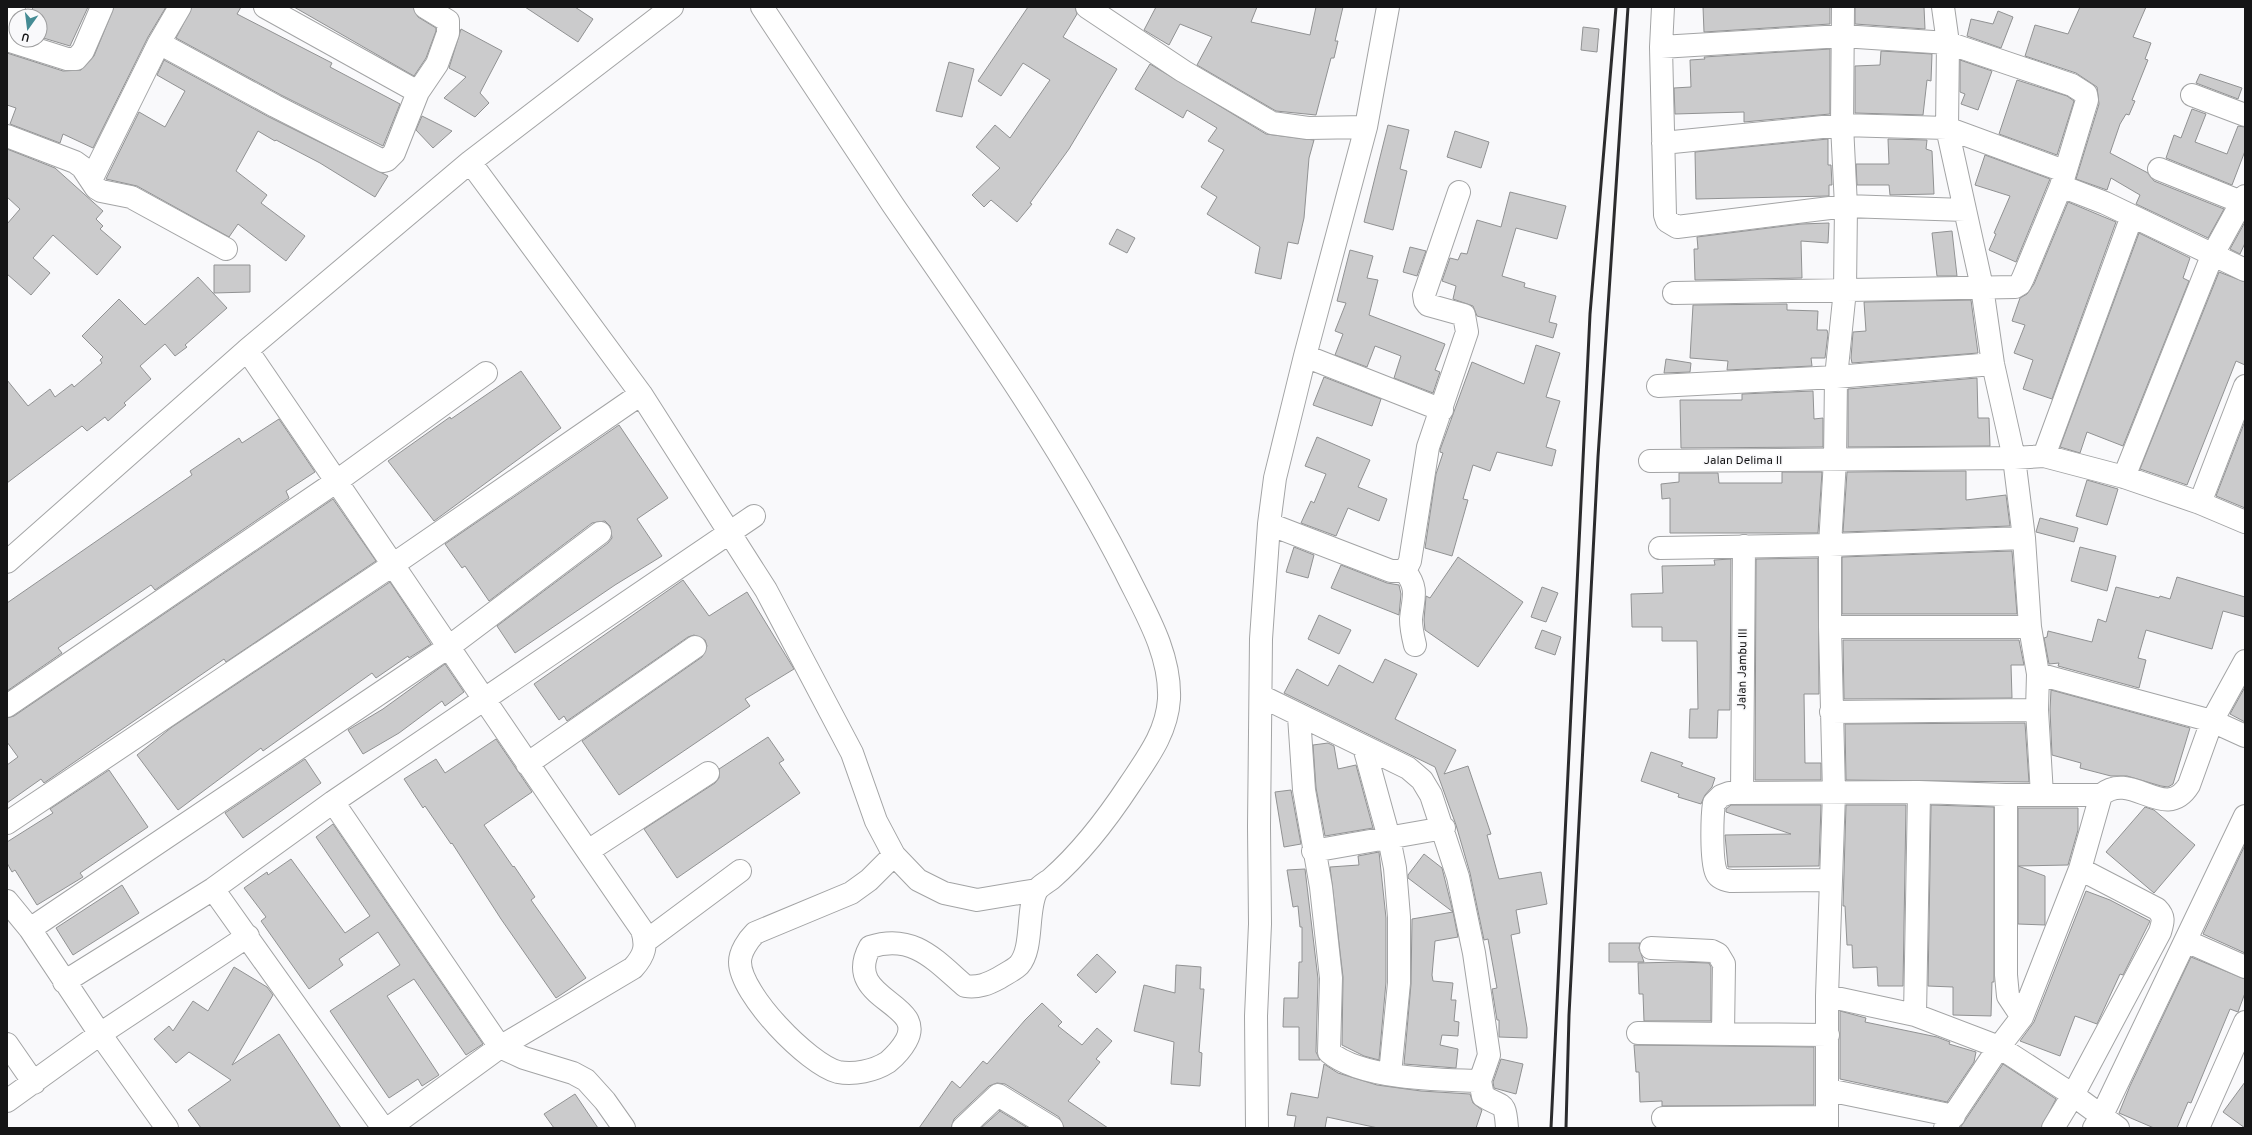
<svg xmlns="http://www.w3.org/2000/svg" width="2252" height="1135" viewBox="0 0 2252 1135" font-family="Overpass,sans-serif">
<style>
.building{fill:#cbcbcc;stroke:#919293}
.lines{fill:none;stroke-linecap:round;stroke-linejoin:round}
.minor-casing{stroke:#a3a4a5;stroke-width:24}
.minor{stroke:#fff;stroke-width:22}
.rail{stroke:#2c2c2d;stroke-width:3}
.labels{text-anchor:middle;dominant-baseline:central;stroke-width:3.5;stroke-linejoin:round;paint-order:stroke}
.street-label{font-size:12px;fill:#151516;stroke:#f9f9fb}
</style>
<rect width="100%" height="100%" fill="#f9f9fb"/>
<path class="building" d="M33,7h55l-18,39 -30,-9v-21h-10z
M114,7h52l-18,30 -55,111 -30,-14 -3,9 -50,-19 6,-16 -9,-3v-52l56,18 18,-1 13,-14z
M192,7h49l-4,7 95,49 -2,4 70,37 -17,42 -102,-51 -105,-57z
M294,7h119l5,10 18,11v3l-10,27 -12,18z
M525,7h50l18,12 -15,23z
M1028,7h47l2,7 -14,23 54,32 -48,80 -39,54 2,1 -15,18 -26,-22 -7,7 -12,-12 28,-27 -24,-21 19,-22 15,13 40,-58 -27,-17 -22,33 -23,-15z
M1156,7h101l-6,15 59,13 6,-28h27l-8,34h3l-4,17h-3l-15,57 -40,-4 -79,-46 15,-28 -32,-13 -11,21 -25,-15z
M1703,7h127v17l-126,8z
M1855,7h69l1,22 -70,-5z
M2080,7h66l-13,30 18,6 -6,16 3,1 -16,40 3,1 -6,14 -3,-1 -6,10 -10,29 38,20 6,8 70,28 -16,29 -72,-34 4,-9 -29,-17 -4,12 -31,-11 23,-75 -2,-17 -21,-14 -51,-17 10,-31 33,9z
M1998,11l15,6 -12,31 -34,-12 4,-17 22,5z
M1583,27l16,2 -2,23 -16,-2z
M461,29l41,22 -22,42 9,10 -14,14 -31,-19 22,-21 -17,-9z
M1830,49v65l-86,8v-10l-69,2 -1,-26 17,-1 -1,-27 15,-1 -1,-2z
M1881,51l51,3 -1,27 -4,-1 -4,35 -68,-2v-47l25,-1z
M164,60l105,57 119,59 -13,21 -55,-34 -44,-23 -1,1 -17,-10 -22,40 31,24 -6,8 44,33 -19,25 -48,-37 -9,13 -92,-51 -31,-7 33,-67 26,15 20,-36 -28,-16z
M1960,60l32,11 -14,39 -17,-6 4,-10 -5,-2z
M949,62l25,7 -12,48 -26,-6z
M1150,64l116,70 48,6 -5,18 -5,60 -6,26 -10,-2 -7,37 -26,-6 5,-26 -53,-33 10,-17 -16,-10 23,-37 -16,-9 9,-13 -30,-18 -4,8 -48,-29z
M2200,74l42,14 -4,11 -42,-16z
M2017,80l50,16 7,5 -17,54 -58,-21z
M2192,109l14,5 -11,28 32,12 11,-28 7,1v24l-13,34 -66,-27 8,-23 7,3z
M422,116l30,15 -19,17 -17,-18z
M1388,125l21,5 -9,39 7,2 -14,59 -29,-8z
M1455,131l34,11 -8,26 -34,-11z
M1828,139v26h3l1,20h-3v11l-133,3 -1,-47z
M1888,139l39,1 -1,9 6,2 2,43 -44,1 -1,-10h-32l-1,-21h33z
M7,149l48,19 48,43 -7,8 7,7 -3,3 21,18 -24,28 -44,-40 -20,23 17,15 -19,22 -24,-21v-50l13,-15 -13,-12z
M1985,155l65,24 -34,83 -27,-12 7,-16 -2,-1 16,-37 -35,-11z
M1510,192l56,14 -9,33 -41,-11 -14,48 23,7 -1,4 32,9 -7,26 8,2 -4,14 -76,-22 -4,-10 -20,-7 3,-13 -14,-5 8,-23 8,2 3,-7 6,1 10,-34 24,7z
M2068,202l48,20 -64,177 -29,-10 10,-29 -19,-7 11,-28 -13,-4 8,-23 7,-4 7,-10z
M2245,222v21l-5,11 -10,-5z
M1829,223l-1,20 -27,-2 1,37 -107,2 -1,-31h4l-1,-12 104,-13z
M1117,229l18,9 -8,15 -18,-9z
M1952,231l5,45h-20l-5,-43z
M2139,233l51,25 -7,20 6,3 -66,165 -36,-14 -7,21 -20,-6z
M1410,247l16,4 -9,25 -14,-4z
M1350,250l23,6 -6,22 11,2 -9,35 76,29 -10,26 5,2 -7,21 -39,-15 7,-22 -26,-10 -8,21 -32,-12 8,-21 -8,-3 11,-28 -9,-2z
M214,265h36v27l-36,1z
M2219,272l26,10v83l-9,-4 -49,124 -47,-16z
M198,277l29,31 -42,37 2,2 -12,9 -10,-12 -25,22 11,13 -27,24 2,2 -18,16 -3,-4 -18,14 -5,-5 -75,57v-103l21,26 22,-17 5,8 17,-13 2,3 28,-24 -2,-3 3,-3 -21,-21 37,-37 26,26z
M1971,300l7,53 -126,10 -1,-5 2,-26 13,-1 -2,-29z
M1787,304v6l31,1 -1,19h10l1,4 -3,24h-14l1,8 -85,4 1,-9 -38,-3 3,-53z
M1536,345l24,8 -14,44 14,4 -14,46 10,3 -4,16 -55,-14 -7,19 -17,-6 -10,34 5,1 -16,56 -27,-8 11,-74 7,-21 -3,-1v-2l32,-88 52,22z
M1666,359l25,4 -1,9 -26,1z
M521,371l40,57 -127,93 -46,-60 62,-44 1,2z
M1324,377l57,22 -9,27 -59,-21z
M1977,378l1,40h11l1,28 -142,1v-58z
M1813,391l1,28 9,-1v29l-142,1 -1,-48h62v-6z
M279,419l36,53 -29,19 3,7 -134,92 -4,-5 -93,63 4,5 -55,38v-88l185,-128 -2,-4 49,-33 3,5z
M2245,421v87l-29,-12z
M619,425l49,73 -31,21 25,37 -47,29 -100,68 -18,-27 111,-83 4,-5 -2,-12 -5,-5 -13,2 -103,78 -24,-35 -3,2 -17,-24z
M1317,437l53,23 -12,27 29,12 -8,22 -31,-13 -12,28 -35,-13 10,-22 3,2 12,-29 -21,-8z
M1966,471v29l40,-5 4,31 -167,6 4,-60z
M1782,472h40l-4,61h-148v-35l-8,1 -1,-15 18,-2v-9h39l1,10h63z
M2087,480l31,9 -11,36 -31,-9z
M333,499l43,62 -150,101 -2,-3 -180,124 -3,-4 -34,24v-38l11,-8 -11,-15v-24l7,-2z
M2040,518l38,10 -4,14 -38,-10z
M1294,547l20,8 -6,23 -22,-6z
M2080,547l36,9 -9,35 -36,-10z
M2012,551l5,63h-175v-57z
M1458,557l65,45 -45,65 -53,-37 -1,-10 2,-24 4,2z
M1818,558l1,136h-15l1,69h16v17h-66l1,-221z
M1731,559l-1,151h-12l-1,28h-28l1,-29h8l-1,-68h-35v-14h-30l-1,-33 32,-1 -1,-27 53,-1 -1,-5z
M1341,565l46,18 12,2 2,9 -2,21 -68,-27z
M2177,577l68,20v20l-22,-6 -11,38 -66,-19 -8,28 8,2 -7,28 -81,-22 1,-3 -10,1 -5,-26 3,-1 1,-6 44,11 6,-23 8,3 10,-35 43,11 1,-2 10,3z
M683,580l26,36 38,-24 47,77 -49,30 5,7 -131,89 -37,-54 120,-84 5,-11 -2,-6 -11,-5 -6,2 -121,84 -3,-5 -5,4 -25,-36z
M390,582l41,62 -22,14 -1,-2 -32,22 -4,-5 -109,78 -2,-3 -83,62 -41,-55 35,-28z
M1542,587l16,6 -12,29 -15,-5z
M1319,615l32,15 -12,24 -31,-15z
M1542,630l19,7 -6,18 -20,-7z
M1843,640h176l5,25h-13l1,33 -168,1z
M1385,659l32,15 -22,45 61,31 -12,24 24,-8 23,68 -4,1 12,44 42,-7 6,32 -31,6 4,23 -9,2 16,93v10l-28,-1v-17h-2l-5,-31 5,-1 -9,-49 -4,1 -14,-67 -14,-48 -21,-58 -151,-74 13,-24 31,17 11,-21 34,18z
M445,664l19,28 -19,14 -3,-5 -43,32 -36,21 -15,-24 35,-21z
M2245,687v35l-15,-8z
M2051,690l139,38 -17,56 -5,3 -7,-1 -34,-10h-16l-31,-8 1,-5 -29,-8 -2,-45z
M2025,723l4,59 -183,-2 -1,-56z
M768,737l16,23 -5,3 21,30 -123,85 -33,-49 71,-46 4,-5v-9z
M496,739l36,53 -48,33 29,42 1,-1 21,31 -4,3 55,78 -30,20 -55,-79 -49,-76 -1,1 -26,-38 -2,2 -19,-29 32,-20 9,14z
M1328,743l6,3 4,23 18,-4 17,63 -48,8 -9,-48 -3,-43z
M1651,752l32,11 -2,3 34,12 -3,9 -7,8 -4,9 -23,-7 1,-3 -38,-13z
M305,759l16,24 -78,55 -18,-25z
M109,770l39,57 -68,46 3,4 -46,28 -22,-35 -3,2 -5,-9v-21l46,-29 -3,-4z
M1291,790l10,54 -17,3 -9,-55z
M1731,805h90l-2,61 -91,1 -3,-32 66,-1 -65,-22v-3z
M1846,805h60l-3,181h-25l-1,-19 -24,1 -1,-23h-5l-2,-39h-2z
M1931,805l63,2v175h-2l-1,34 -38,-1v-28l-25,-1z
M2145,807l9,3 41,35 -41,48 -48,-41z
M2018,808h60v22l-10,35 -50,1z
M333,824l150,220 -17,11 -52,-76 -27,17 52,79 -17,11 -4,-7 -29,19 -59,-87 70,-46 -22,-33 -39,27 4,6 -34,24 -48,-68 5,-4 -22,-29 23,-16 1,3 23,-16 54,74 25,-17 -54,-79z
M2245,845v108l-42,-19z
M1379,852l7,66v64l-7,78 -15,-4 -22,-11 1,-68 -13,-110 29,-2 -1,-9z
M1424,854l18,14 11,44 -45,-34v-3z
M2018,866l27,10v49l-27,-1z
M1305,869l13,110 -2,73 4,8h-21v-33h-16l1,-29h14l1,-36h3v-35h-2l-2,-21 -5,1 -6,-37z
M122,885l17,28 -66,42 -17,-27z
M2086,891l24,9 40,21 -27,54 -3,-1 -23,50 -22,-8 -15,40 -40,-15 14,-19z
M1453,912l5,25 -23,4 -3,34 1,6 20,2 -2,17h5l-2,21 5,1 -1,14 -16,-1 -2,10 18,4 -2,19 -52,-4 7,-80 1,-65z
M1609,943h31l-1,5 5,14h-35z
M1097,954l19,18 -20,21 -19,-18z
M2191,957l54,22v14l-7,19 -8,-3 -39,94 -3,-1 -11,26h-23l-35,-15 11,-27z
M1679,962l30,1 2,4v54h-67l-1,-27h-4l-1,-31z
M1176,965l25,2 -1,22h4l-5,63 3,1 -2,33 -29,-2 3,-42 -40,-11 10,-46 31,8z
M234,967l33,20 6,8 -41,70 47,-31 62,94h-140l-13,-18 43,-30 -42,-28 -13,11 -22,-24 15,-13 4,5 20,-30 15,10z
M1042,1003l20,19 -4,4 24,19 15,-17 15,13 -16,18 4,3 -32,39 40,27h-44l-5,-11 -54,-33 -8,-1 -8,3 -35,33 -3,9h-32l33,-47 8,7 23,-27 4,3 38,-44z
M1840,1011l26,7 -1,4 72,15 13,5 -1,2 27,8 -2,10 -27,40 -107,-23z
M1634,1045l180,2v58l-152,1v-5l-22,1 -1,-30h-3z
M1501,1059l22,5 -7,30 -22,-6 -1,-6z
M1324,1064l14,9 39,12 44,6 49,3 3,9 9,7 -6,18h-98l-51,-11 -2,11h-31l2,-12 -9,-1 4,-22 27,5z
M2003,1064l53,35 -15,29h-81z
M2245,1082v46l-22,-16z
M575,1094l23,34h-44l-10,-14z
M1000,1111l28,17h-47z"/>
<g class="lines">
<g class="minor-casing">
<path id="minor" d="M265,7l153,85
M762,7c44,66 87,132 131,198 82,119 166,237 232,366 19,39 46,82 44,128 -2,33 -21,58 -39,85 -23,35 -47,67 -79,95 -4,3 -11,7 -14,11 -11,18 -3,58 -18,75 -5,5 -14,9 -20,13 -11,6 -21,10 -34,8 -30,-26 -52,-53 -95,-39 -29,53 58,55 36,94 -5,9 -11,15 -18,21 -14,9 -34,13 -50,10 -30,-8 -98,-78 -98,-110 0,-10 8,-22 15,-29l96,-40 18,-13 25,-25
M1087,7l96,64 89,52 36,5 58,-1
M1663,7l-2,40 4,168 2,6 10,6 169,-21 119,4
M1943,7l5,36 -1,85 35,159 11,77 21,94 10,80 6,89 8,47 -1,36 5,85
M7,21l7,-14
M7,40l60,19h9l7,-8 19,-44
M159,43l116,63 108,55 4,-1 7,-7 24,-61 19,-28 11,-31v-12l-23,-14
M1661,47l181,-11 106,7 124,42 14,9 1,6 -26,86 -38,92 -3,6 -5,3 -341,6
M2192,95l53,20
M7,136l68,26 7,5 14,21 5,3 30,6 95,52
M1663,143l179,-18 105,3 117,43
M470,162l171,232 125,196 86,163 24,68 18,34 24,25 26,13 33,7 60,-10
M2159,169l82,33
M91,180l68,-137 21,-36
M2061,186l44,17 140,67
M247,350c132,193 262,388 395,580 5,16 3,25 -9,38l-133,79 -111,81
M1305,356l137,54
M1658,386l178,-9 157,-13
M2044,456l88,-240
M1650,461l364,-3 30,-2 80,21 76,26 45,19
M2124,477l88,-221 33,-60
M2200,503l45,-117
M1269,524l122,47h14l5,-10 18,-114 39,-115 -3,-17 -36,-10 -3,-4 -1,-6 35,-103
M1660,548l170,-3 194,-7
M7,562l240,-212 223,-188 202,-155
M1405,571c14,18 8,27 6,48 0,8 2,18 4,26
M1830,627h200
M2038,674l174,47 33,15
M1261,696l147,72 14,12 9,15 27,82 16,76 15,102 -9,26 3,15c20,13 22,3 24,32
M7,706l330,-225 149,-108
M1831,712l206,-2
M1299,716l5,74 17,97 10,91 -2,74c32,27 110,28 151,29
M1364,747l25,91 6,30 4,49v66l-9,91
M527,764l168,-117
M1742,793l2,-247
M2006,795v180l2,21 14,21
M333,802l167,245 24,11 49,15 13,7 19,21 19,27
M7,823l387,-259 247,-170
M588,851l120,-78
M1313,851l131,-23
M1830,880l-99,1c-7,-1 -13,-3 -15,-9 -5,-13 -4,-55 -2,-69l7,-7 8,-3 190,-1 87,3h95
M213,889l170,239
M7,901l23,28 70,105 67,94
M30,929l420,-283 150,-113
M646,941l94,-70
M2186,941l59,26
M1651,948l61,3 6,3 6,10 -1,70
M64,982l149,-93 120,-87 421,-286
M1827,996l88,19 84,32 74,48 45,33
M1915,1015l4,-223
M1638,1033l190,2
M7,1044l27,39
M1828,1090l126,26
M7,1101l93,-67 148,-98
M1663,1118l164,-1
M963,1128l35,-33 54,33
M1257,1128l-1,-112 4,-92 -1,-97 2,-188 8,-115 6,-46 30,-122 61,-229 22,-120
M1827,1128v-132l7,-203 -4,-166v-82l5,-85 1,-83 9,-87 1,-84 -4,-81 1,-118
M1945,1128l54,-81 23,-30 58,-148 21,-74c31,-26 64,29 88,-10l23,-64 33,-60
M2053,1128l20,-33 87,-163c3,-10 5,-15 -3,-23l-77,-40
M2094,1128l8,-13 143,-299
M2198,1128l47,-106"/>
</g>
<use href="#minor" class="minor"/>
<path class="rail" d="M1551,1128l39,-814 26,-307
M1566,1128l3,-113 29,-558 30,-450"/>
</g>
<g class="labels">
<g class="street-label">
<text x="1743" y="461">Jalan Delima II</text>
<text transform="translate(1743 669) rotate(-89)">Jalan Jambu III</text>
</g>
</g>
<rect width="2252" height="1135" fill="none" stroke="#151516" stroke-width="16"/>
<g transform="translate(28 28) rotate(194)"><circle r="19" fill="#f9f9fb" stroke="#9e9e9f"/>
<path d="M0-3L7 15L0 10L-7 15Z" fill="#448b94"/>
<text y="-6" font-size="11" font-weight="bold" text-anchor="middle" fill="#151516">U</text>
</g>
</svg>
